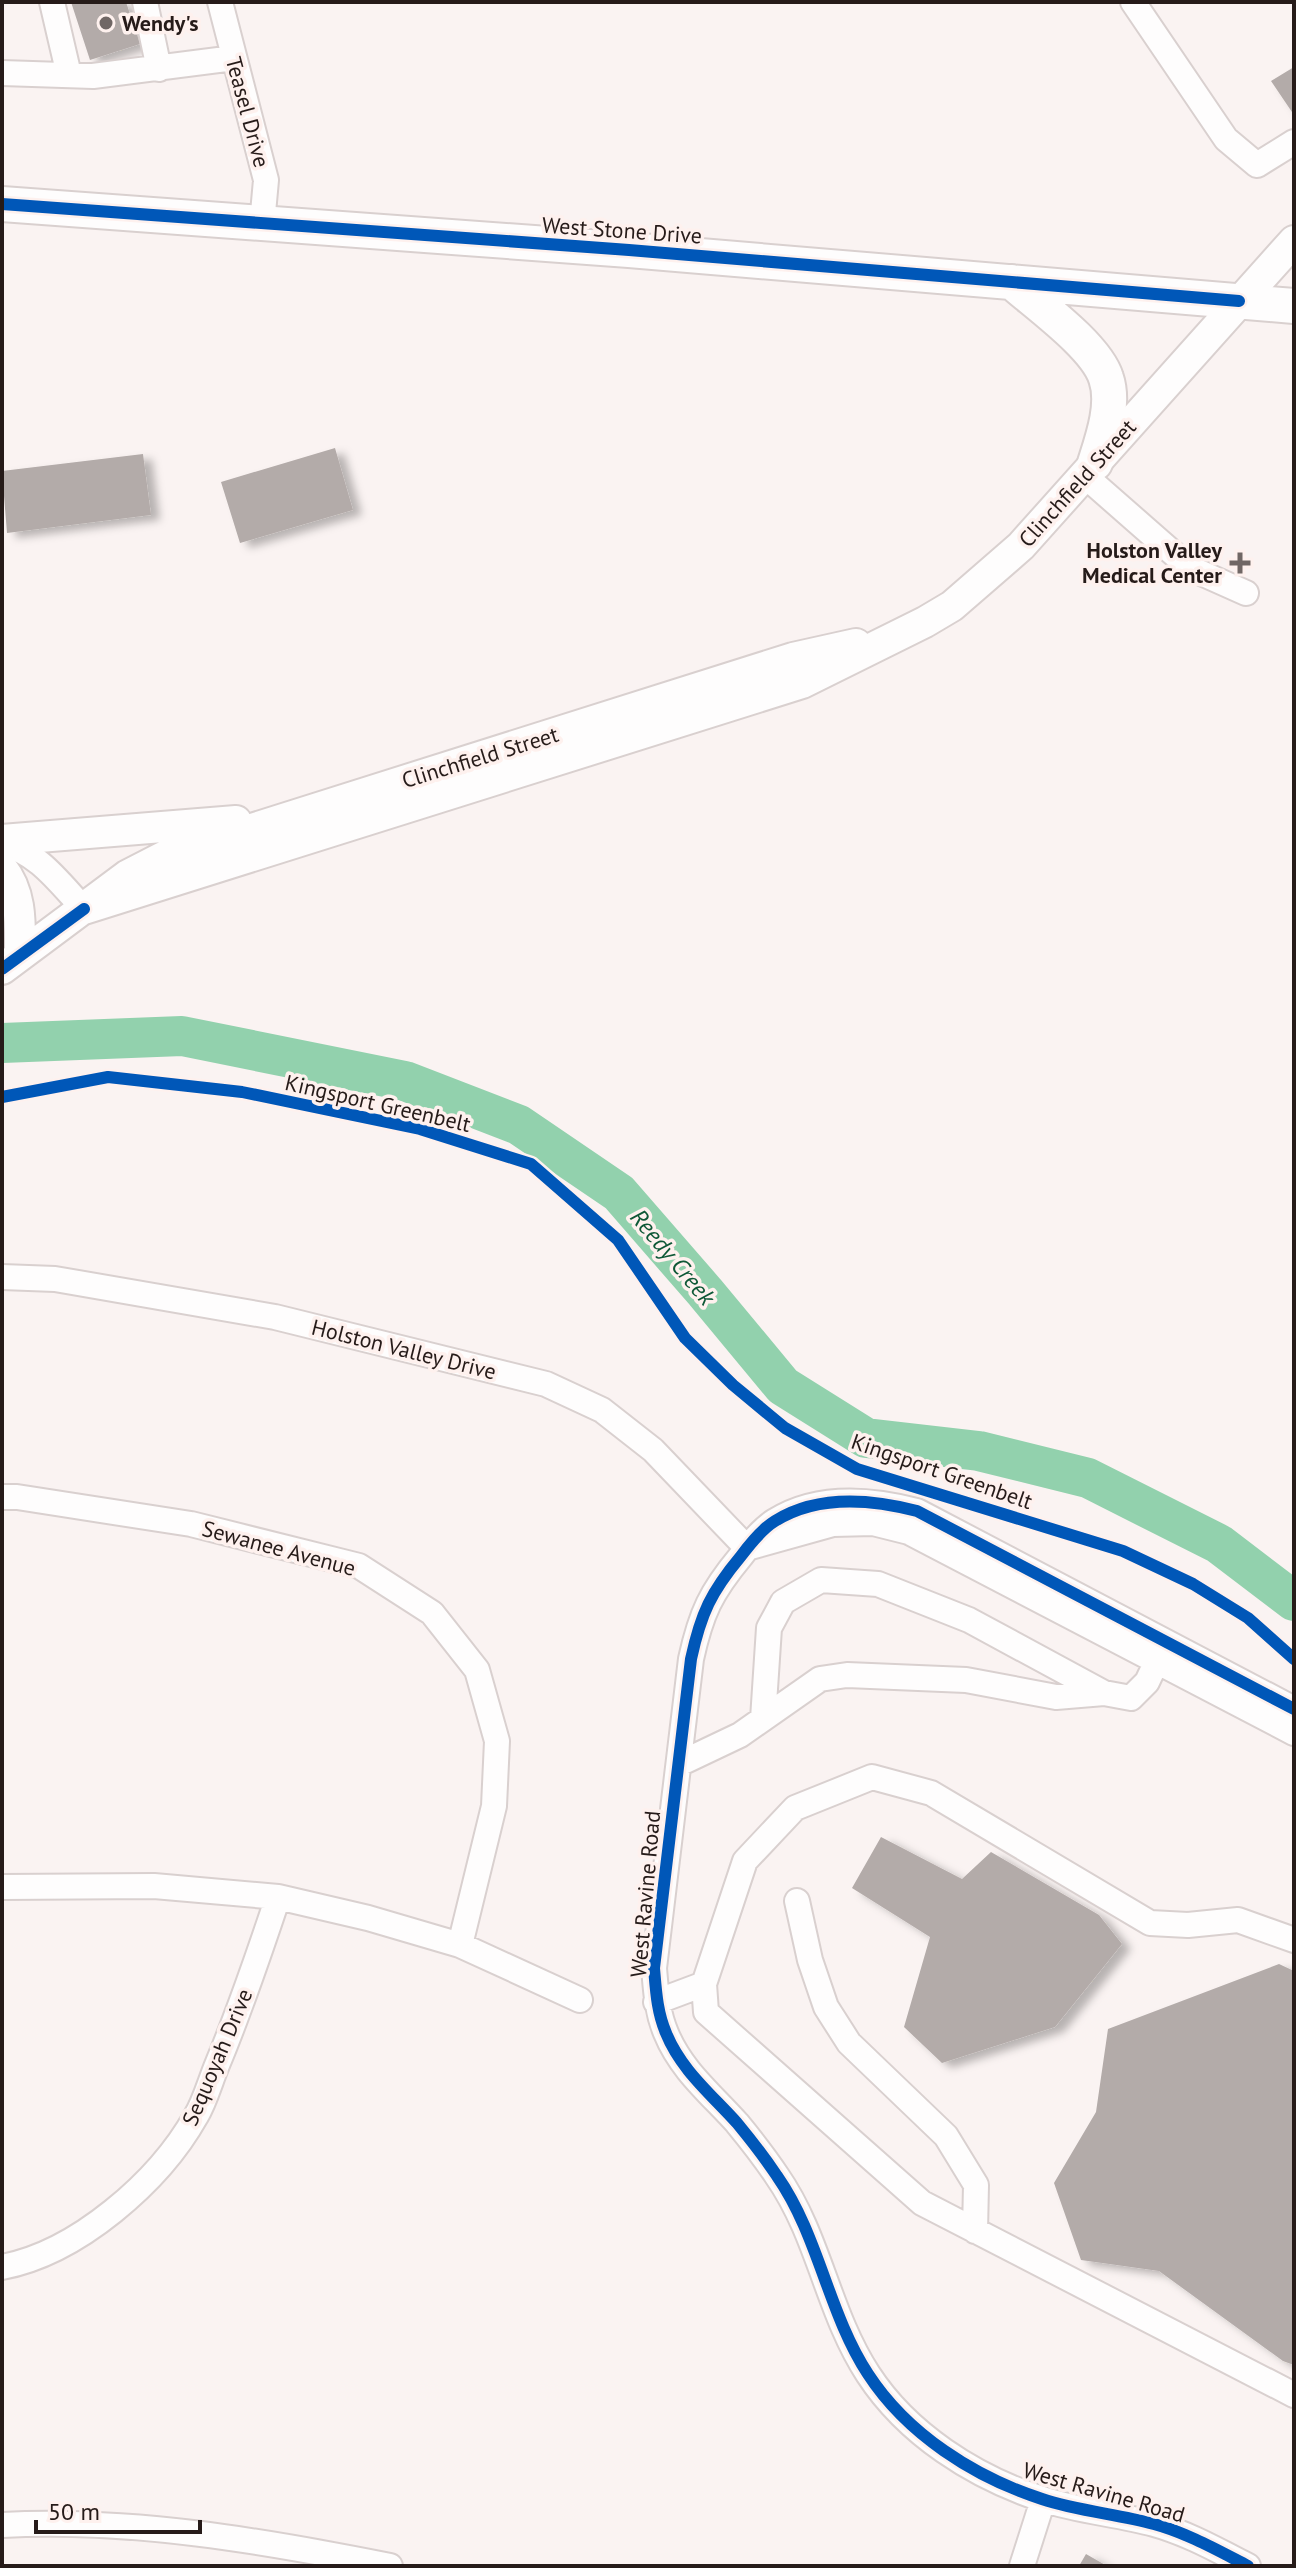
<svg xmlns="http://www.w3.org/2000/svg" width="1296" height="2568" viewBox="0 0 1296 2568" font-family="'PT Sans',sans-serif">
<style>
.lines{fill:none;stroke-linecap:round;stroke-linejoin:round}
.river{stroke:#92d1ad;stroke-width:40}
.building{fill:#b3aba9;filter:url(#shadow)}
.minor-casing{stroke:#d9d0cf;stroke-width:28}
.major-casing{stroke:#d9d0cf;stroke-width:34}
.highway-casing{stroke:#d9d0cf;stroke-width:38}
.minor{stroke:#fefdfd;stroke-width:24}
.major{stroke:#fefdfd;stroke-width:30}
.highway{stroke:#fefdfd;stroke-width:34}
.cycleway-casing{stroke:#fef1ee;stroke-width:17}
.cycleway{stroke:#0057b8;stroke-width:12}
.poi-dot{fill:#706765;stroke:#fef1ee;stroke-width:3}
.labels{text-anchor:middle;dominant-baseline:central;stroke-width:7;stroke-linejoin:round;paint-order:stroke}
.poi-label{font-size:22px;font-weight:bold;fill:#261b19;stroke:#fef1ee;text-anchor:start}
.street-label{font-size:22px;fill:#261b19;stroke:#fef1ee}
.water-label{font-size:24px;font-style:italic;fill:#0e5836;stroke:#fef1ee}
</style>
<defs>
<filter id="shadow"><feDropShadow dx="9" dy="5" stdDeviation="4" flood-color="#0004"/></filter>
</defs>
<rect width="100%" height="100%" fill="#faf3f2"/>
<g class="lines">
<path class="river" d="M2,1043l180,-7 223,45 114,44 100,68 86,99 78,94 83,52 113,13 109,27 131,66 75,57"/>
</g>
<path class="building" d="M71,2h55l14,42 -50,16z
M1294,67v48l-23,-34z
M335,448l18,62 -113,33 -19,-61z
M143,454l8,61 -144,18 -5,-62z
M881,1837l81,42 29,-27 108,63 23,29 -67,83 -113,36 -38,-36 26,-90 -78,-49z
M1279,1964l15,7v394l-11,-4 -124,-90 -78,-11 -27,-77 42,-71 12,-83z
M1086,2554l21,12h-28z"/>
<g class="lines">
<g class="minor-casing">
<path id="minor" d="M52,2l17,73
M145,2l14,67
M220,2l46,178 -4,44
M1133,2l93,137 31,26 37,-23
M2,73l91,3 141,-18
M1084,475l106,93 56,25
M2,845c34,4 60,41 82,64
M2,1277l53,2 220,38 271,67 56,26 51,40 94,98
M2,1497h15l174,27 168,42 73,47 45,57 20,71 -3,65 -34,139
M747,1548l86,-24 40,-1 36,9 385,201
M763,1719l6,-91 14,-26 38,-22 57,4 91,36 135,73
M679,1764l61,-29 80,-56 27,-4 119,5 90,17 48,-4 27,5 16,-16 17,-36
M2,1887l152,-1 124,11 90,21 92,27 120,55
M797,1901l13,59 16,47 23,36 97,93 30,49 -1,46
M704,1984l2,28 216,191 372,192
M656,2002l48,-18 41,-123 50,-53 77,-31 59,16 219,130 38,2 50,-5 56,20
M2,2267c75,-14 157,-85 194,-151 9,-15 14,-34 21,-51 23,-55 42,-111 61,-168
M2,2525c129,-7 262,16 388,41
M1022,2566l21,-66
M1248,2566c-31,-16 -61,-33 -94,-42 -37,-10 -76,-13 -112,-25 -68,-22 -135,-65 -174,-125 -40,-61 -49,-138 -91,-198 -12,-18 -26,-36 -40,-53 -26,-29 -56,-53 -71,-90 -9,-21 -10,-42 -12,-65l37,-309c10,-46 20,-67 50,-103 9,-12 21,-27 34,-35 43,-27 96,-22 142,-10l377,198"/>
</g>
<g class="major-casing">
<path id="major" d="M2,840l234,-19
M2,868c20,25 18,56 18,86
M84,909l718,-226 123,-61 27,-16 69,-60 273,-305
M2,969l126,-94 35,-18 630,-199 63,-14"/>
</g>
<g class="highway-casing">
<path id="highway" d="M2,204l627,46 665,56
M1012,282c26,23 84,64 94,96 9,26 -3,60 -11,85"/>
</g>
<use href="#minor" class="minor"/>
<use href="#major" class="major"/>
<use href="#highway" class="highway"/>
<g class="cycleway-casing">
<path id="cycleway" d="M2,204l627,46 610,51
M2,969l82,-60
M2,1097l106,-20 134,15 178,37 111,35 87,76 67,98 48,47 52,43 72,41 266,82 70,33 55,34 46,41
M1248,2566c-31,-16 -61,-33 -94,-42 -37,-10 -76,-13 -112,-25 -68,-22 -135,-65 -174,-125 -40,-61 -49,-138 -91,-198 -12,-18 -26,-36 -40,-53 -26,-29 -56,-53 -71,-90 -9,-21 -10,-42 -12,-65l37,-309c10,-46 20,-67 50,-103 9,-12 21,-27 34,-35 43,-27 96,-22 142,-10l377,198"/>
</g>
<use href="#cycleway" class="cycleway"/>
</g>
<g class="poi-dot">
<circle cx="106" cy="23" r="8"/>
<path d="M1236 551h8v8h8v8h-8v8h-8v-8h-8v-8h8z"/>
</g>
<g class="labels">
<g class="poi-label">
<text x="122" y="23">Wendy's</text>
<text x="1222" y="550" text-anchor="end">Holston Valley<tspan x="1222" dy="25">Medical Center</tspan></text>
</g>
<g class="street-label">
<text transform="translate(248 112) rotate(75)">Teasel Drive</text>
<text transform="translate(622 230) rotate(4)">West Stone Drive</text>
<text transform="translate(1077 483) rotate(-48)">Clinchfield Street</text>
<text transform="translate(480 757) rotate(-17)">Clinchfield Street</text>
<text transform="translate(378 1103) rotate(13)">Kingsport Greenbelt</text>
<text transform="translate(404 1349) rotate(14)">Holston Valley Drive</text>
<text transform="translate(942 1471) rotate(19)">Kingsport Greenbelt</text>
<text transform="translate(279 1548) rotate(15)">Sewanee Avenue</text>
<text transform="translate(645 1894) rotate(-85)">West Ravine Road</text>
<text transform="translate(217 2057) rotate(-67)">Sequoyah Drive</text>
<text transform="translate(1104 2492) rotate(16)">West Ravine Road</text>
</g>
<g class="water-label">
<text transform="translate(673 1257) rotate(50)">Reedy Creek</text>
</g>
</g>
<rect width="1296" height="2568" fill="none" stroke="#261b19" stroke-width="8"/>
<path d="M36 2520v12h164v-12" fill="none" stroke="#261b19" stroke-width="4"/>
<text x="48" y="2520" font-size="24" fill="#261b19" stroke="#fef1ee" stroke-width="6" paint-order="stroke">50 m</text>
</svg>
